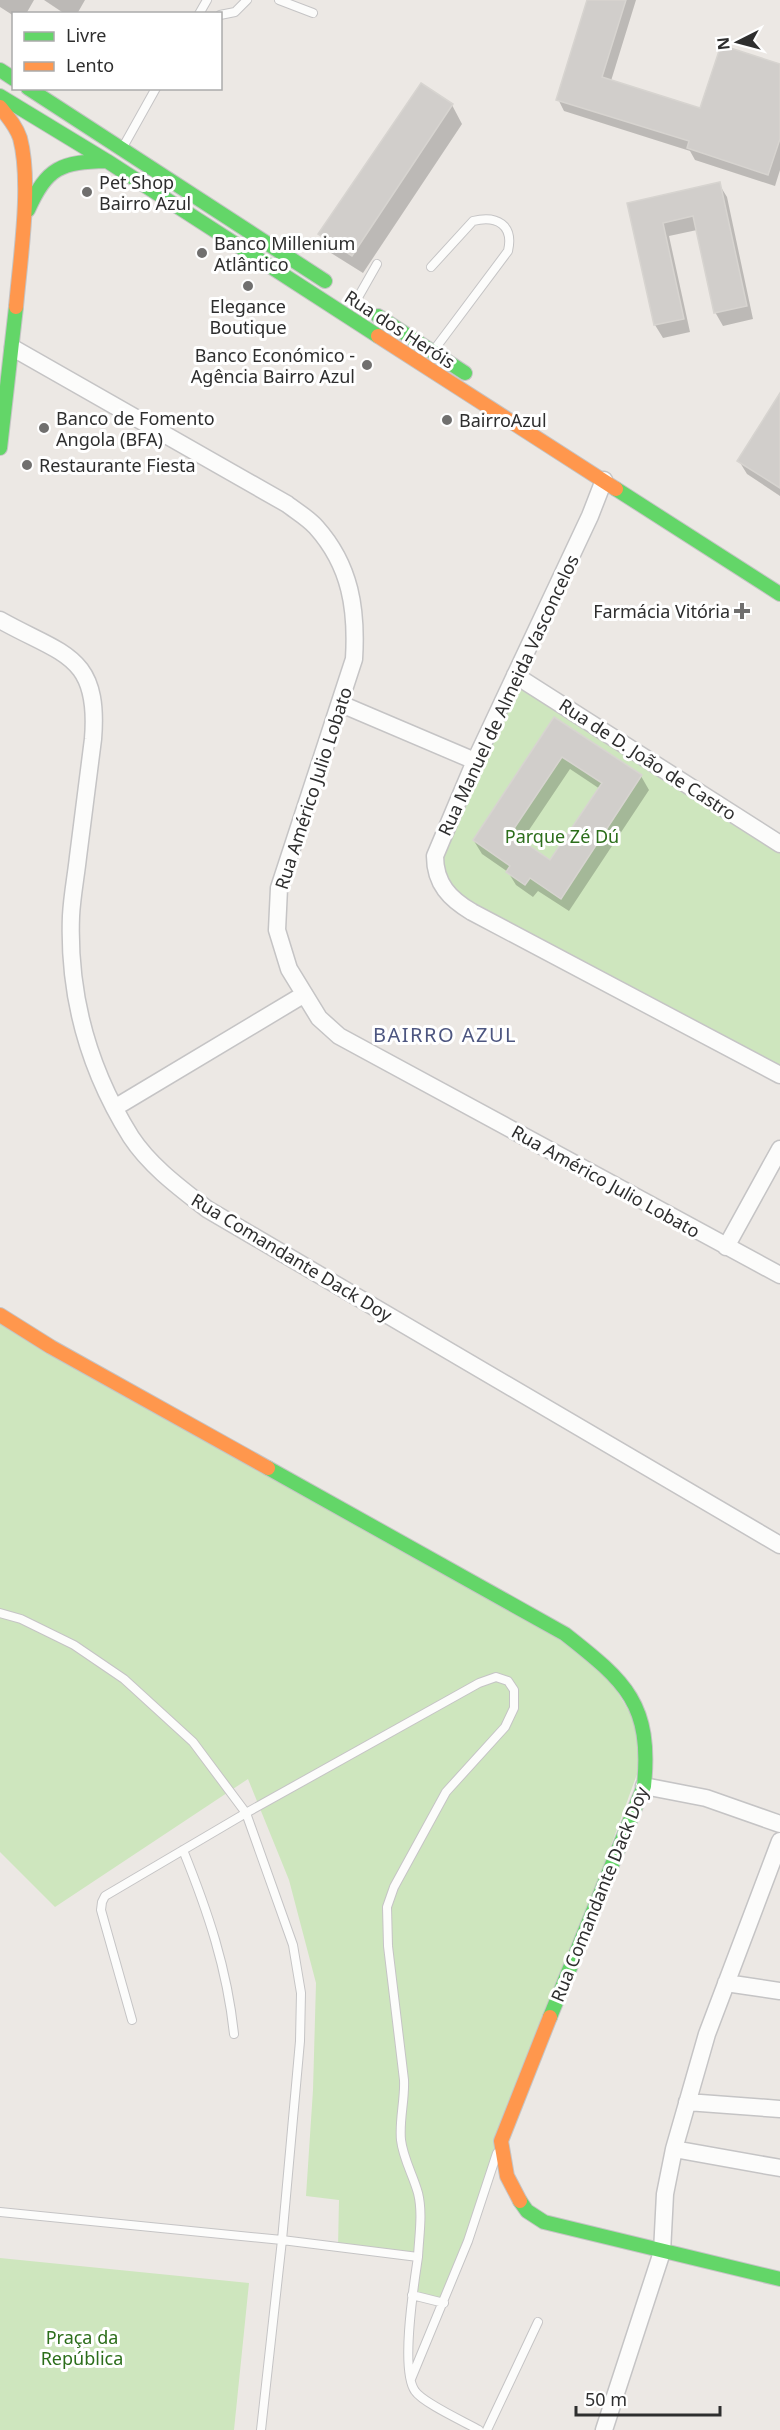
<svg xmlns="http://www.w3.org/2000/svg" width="780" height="2430" viewBox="0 0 780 2430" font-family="'Noto Sans',sans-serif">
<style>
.green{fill:#cee6be}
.shadow{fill:#0003;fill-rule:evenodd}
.building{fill:#d1cecb;stroke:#d7d4d0;stroke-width:1.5;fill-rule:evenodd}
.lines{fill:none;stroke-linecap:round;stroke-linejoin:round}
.lane-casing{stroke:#c5c4c5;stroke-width:10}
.street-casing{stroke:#c5c4c5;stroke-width:19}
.fast-casing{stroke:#c5c4c5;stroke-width:16}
.slow-casing{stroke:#c5c4c5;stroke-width:16}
.lane{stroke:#fcfcfb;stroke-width:8}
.street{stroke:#fcfcfb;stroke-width:16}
.fast{stroke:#63d668;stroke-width:14}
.slow{stroke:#ff974d;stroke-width:14}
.poi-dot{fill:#706f6e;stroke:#fff;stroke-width:2}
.labels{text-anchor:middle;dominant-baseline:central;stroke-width:6;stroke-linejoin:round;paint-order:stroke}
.poi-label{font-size:18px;fill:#2e2e2e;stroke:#fff;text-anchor:start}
.street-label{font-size:18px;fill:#2e2e2e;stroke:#fff}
.park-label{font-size:18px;fill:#2c6e1b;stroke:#fff}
.neighbourhood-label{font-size:20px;letter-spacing:1.5px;fill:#4d5680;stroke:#fff}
</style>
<rect width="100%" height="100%" fill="#ece8e4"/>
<path class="green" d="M515,675l265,170v230l-326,-174 -19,-45z
M0,1315l601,349 47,80 -204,559 -32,-8 5,-38 -79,-10 1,-47 -33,-4 7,-106 3,-107 -27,-103 -41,-101 -193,128 -55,-55z
M0,2258l249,25 -15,147h-234z"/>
<path class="shadow" d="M0,0h34l-8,14h-12v2l-14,-9z
M44,0h41l-8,14h-12z
M588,0h48l-25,81 90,29 79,-44v104l-5,16 -80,-26 -5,-9 -126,-40 -6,-12z
M452,105l10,19 -99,149 -32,-20 -11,-19z
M719,184l8,13 26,122 -30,7 -8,-14 -18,-82 -28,6 21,96 -27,6 -8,-13 -26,-121z
M780,396v100l-33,-22 -8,-13z
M555,719l86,57 8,14 -80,121 -31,-20 -5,6 -17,-12 -8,-13 -26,-18 -8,-13zM570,769l30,20 -49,73 -30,-20z"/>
<path class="building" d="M587,0h39l-24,77 98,31 21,-63 59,19v75l-12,36 -81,-27 2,-7 -133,-41z
M421,83l32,21 -101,152 -34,-22z
M720,182l27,124 -33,7 -21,-97 -30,7 21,96 -30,6 -27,-122z
M780,393v95l-43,-27z
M554,717l88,58 -81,124 -31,-21 -5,7 -19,-13 4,-6 -37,-26zM562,757l40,26 -52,77 -39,-27z"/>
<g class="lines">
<g class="lane-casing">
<path id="lane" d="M279,0l34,13
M199,14l8,-14
M220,15l15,-3 12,-12
M123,147l33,-59
M431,267l42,-46c24,-6 41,4 35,30l-74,99
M356,301l21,-37
M0,1613l21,6 53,26 50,34 69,63 53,71 47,132 8,48 -1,48 -18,199 -21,190
M183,1850c25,62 44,118 51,184
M132,2020l-31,-110 1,-8 3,-6 141,-83 233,-130 17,-6 12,4 6,9v18l-9,19 -59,65 -52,95 -7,20 1,39 16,134c1,20 -5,40 -3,60 2,18 12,35 17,53 5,20 1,43 0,64
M0,2212l282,28 136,17c-4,27 -18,113 -3,134 8,12 50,31 64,39
M412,2295l32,8
M411,2379l57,-138 29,-88
M487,2430l51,-108"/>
</g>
<g class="street-casing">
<path id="street" d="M13,348l274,156c9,7 21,14 29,23 35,39 41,83 38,132l-75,229 -2,42 12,39 30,49 20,18 441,239
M604,480l-14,36 -115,245 -40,95c0,28 15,43 37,56l308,163
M0,620c62,35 100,34 93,119 -5,39 -10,79 -15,118 -2,19 -6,39 -7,59 -3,79 18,154 60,221 19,29 49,51 76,72l573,336
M515,675l265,169
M341,704l134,57
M116,1107l187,-112
M726,1247l54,-98
M644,1786l62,12 74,26
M726,1983l54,8
M687,2102l93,7
M674,2149l106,19
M604,2430l58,-178 3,-58 9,-45 33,-115 73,-193"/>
</g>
<g class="fast-casing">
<path id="fast" d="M0,70l14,9
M28,88l297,193
M0,96l107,65 271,175
M28,210c19,-43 33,-48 79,-49
M378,316l87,57
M0,448l16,-141
M616,489l164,105
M268,1468l297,166c61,48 87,70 79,152l-94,231
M520,2201l7,10 17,11 236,57"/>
</g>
<g class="slow-casing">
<path id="slow" d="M0,107c8,10 16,19 20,31 12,45 0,122 -4,169
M378,336l238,153
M0,1315l51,32 217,121
M520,2201l-13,-25 -6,-35 49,-124"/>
</g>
<use href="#lane" class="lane"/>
<use href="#street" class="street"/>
<use href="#fast" class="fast"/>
<use href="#slow" class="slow"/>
</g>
<g class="poi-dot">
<circle cx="87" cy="192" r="6"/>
<circle cx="202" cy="253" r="6"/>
<circle cx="248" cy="286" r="6"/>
<circle cx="367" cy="365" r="6"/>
<circle cx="447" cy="420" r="6"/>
<circle cx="44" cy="428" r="6"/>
<circle cx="27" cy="465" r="6"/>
<path d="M739 602h6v6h6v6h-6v6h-6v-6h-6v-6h6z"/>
</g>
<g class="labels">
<g class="poi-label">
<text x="99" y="182">Pet Shop<tspan x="99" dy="21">Bairro Azul</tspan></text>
<text x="214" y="243">Banco Millenium<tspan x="214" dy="21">Atlântico</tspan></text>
<text x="248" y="306" text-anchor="middle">Elegance<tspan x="248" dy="21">Boutique</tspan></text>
<text x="355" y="355" text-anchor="end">Banco Económico -<tspan x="355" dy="21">Agência Bairro Azul</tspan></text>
<text x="56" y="418">Banco de Fomento<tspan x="56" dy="21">Angola (BFA)</tspan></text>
<text x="459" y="420">BairroAzul</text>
<text x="39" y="465">Restaurante Fiesta</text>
<text x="730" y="611" text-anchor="end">Farmácia Vitória</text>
</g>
<g class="street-label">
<text transform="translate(400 329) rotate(33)">Rua dos Heróis</text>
<text transform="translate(508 695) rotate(-65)">Rua Manuel de Almeida Vasconcelos</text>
<text transform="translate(648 759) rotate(33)">Rua de D. João de Castro</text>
<text transform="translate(313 788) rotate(-72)">Rua Américo Julio Lobato</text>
<text transform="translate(606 1181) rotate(29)">Rua Américo Julio Lobato</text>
<text transform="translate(292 1257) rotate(31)">Rua Comandante Dack Doy</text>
<text transform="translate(599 1894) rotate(-68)">Rua Comandante Dack Doy</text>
</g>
<g class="park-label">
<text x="562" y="836">Parque Zé Dú</text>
<text x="82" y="2337">Praça da<tspan x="82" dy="21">República</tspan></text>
</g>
<g class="neighbourhood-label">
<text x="445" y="1034">BAIRRO AZUL</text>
</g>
</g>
<rect x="12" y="12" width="210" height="78" fill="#ffffff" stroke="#ababab" stroke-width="1.5"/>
<rect x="24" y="32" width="30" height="9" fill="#63d668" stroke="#ababab" stroke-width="1.5"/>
<text x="66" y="42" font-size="18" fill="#2e2e2e">Livre</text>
<rect x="24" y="62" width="30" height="9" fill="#ff974d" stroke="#ababab" stroke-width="1.5"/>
<text x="66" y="72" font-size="18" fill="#2e2e2e">Lento</text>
<g transform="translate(738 42) rotate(264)" stroke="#ffffff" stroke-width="4.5" paint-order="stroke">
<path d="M0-4.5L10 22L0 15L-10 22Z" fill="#2e2e2e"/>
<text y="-9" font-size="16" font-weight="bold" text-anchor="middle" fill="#2e2e2e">N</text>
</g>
<path d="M576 2406v9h144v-9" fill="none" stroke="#2e2e2e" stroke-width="3"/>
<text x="585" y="2406" font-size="18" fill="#2e2e2e" stroke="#ffffff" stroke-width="4.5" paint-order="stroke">50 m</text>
</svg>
